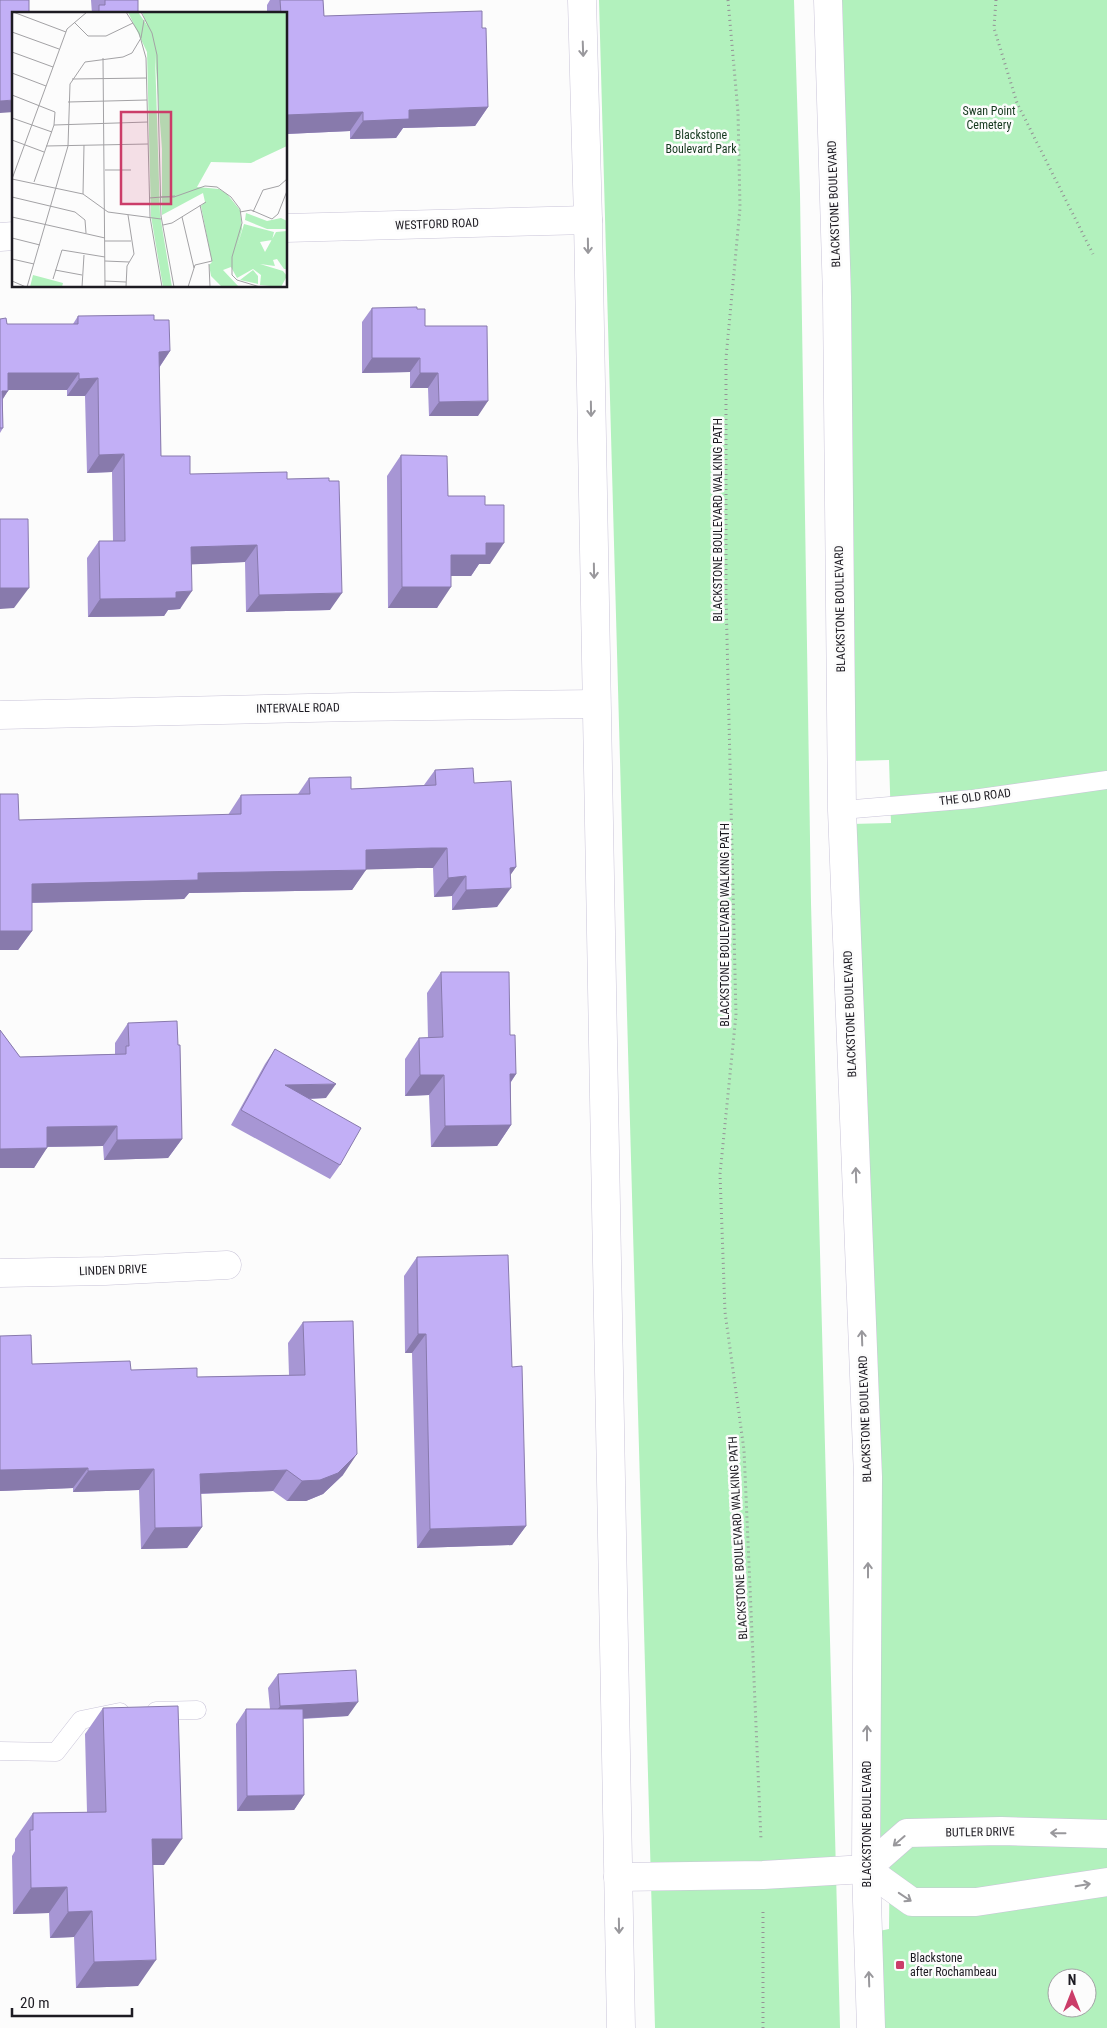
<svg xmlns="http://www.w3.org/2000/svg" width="1107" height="2028" viewBox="0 0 1107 2028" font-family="'Roboto Condensed',sans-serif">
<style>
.green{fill:#b2f1bd;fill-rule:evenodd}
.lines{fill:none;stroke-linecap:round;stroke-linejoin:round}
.service-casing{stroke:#c9c4d8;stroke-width:19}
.minor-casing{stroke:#c9c4d8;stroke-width:29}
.secondary-casing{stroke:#c9c4d8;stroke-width:29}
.path{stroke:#949396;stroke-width:3;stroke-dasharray:1 4;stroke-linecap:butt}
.service{stroke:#fff;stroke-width:18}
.minor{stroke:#fff;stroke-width:28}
.secondary{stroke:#fff;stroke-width:28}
.wall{fill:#a796d4}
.shaded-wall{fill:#887aac}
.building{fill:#c2aff6;stroke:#887aac}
.oneway{stroke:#99989c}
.poi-dot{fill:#cb3d69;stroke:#fcfcfc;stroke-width:2}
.labels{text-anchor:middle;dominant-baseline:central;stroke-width:5;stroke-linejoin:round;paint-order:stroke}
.park-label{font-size:12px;fill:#15381e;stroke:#fcfcfc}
.street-label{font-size:12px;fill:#1d1b22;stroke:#fcfcfc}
.poi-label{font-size:12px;fill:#1d1b22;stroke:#fcfcfc;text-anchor:start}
.inset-road{fill:none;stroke:#a3a2a5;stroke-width:1}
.view{fill:#cb3d69;fill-opacity:0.15;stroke:#cb3d69;stroke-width:2.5}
.inset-edge{fill:none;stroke:#1d1b22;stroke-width:2.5}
</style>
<rect width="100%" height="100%" fill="#fcfcfc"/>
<path class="green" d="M599,0h195l6,194 11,709 29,1125h-185z
M837,0h270v2028h-233v-96l15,-3 1,-91 -9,-1 -11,-6 -19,-1007 40,-1 -2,-63 -38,1zM1057,1978h30v30h-30z"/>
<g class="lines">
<g class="service-casing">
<path id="service" d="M842,810l131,-11 134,-19
M156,1711l41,-1
M0,1751l56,1 25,-32 39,-8"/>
</g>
<g class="minor-casing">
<path id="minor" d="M286,228l302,-8
M0,237l14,-1
M0,715l353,-8 243,-3
M0,1273l105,-2 122,-6
M866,1869l46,33h64l131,-20
M618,1877l145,-2 103,-6 41,-36 94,-2 106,3"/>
</g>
<g class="secondary-casing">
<path id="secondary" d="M582,0l6,220 33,1808
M828,0l9,297 5,513 26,667 -2,392 5,159"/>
</g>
<path class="path" d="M728,0l10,112 2,96 -14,150v238l10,419 -16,159 5,138 19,138 17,390
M996,0l-2,28 23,75 76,151
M763,2028v-119"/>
<use href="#service" class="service"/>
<use href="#minor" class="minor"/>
<use href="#secondary" class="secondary"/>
</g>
<path class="wall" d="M91,0h47v14h-46z
M270,0h53l1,16 158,12 6,79 -13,19 -72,2 -7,10 -46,1v-8l-64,3v-120h-19v-9z
M372,308l45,1 8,17 53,90h-49l-1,-28h-18v-16l-48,1v-51z
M78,316l76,4 16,31 -11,17 2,88 29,18 97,5 43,131 -84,2 -1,-50 -54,2 -11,45 -12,1 -4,6 -76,1 -1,-59 12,-17h14l-1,-69 -25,1 -2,-77h-18v-6h-59l-5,9v29l-3,5v-114l7,5h66z
M401,455l47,41 37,9 5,59h-11l-8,12h-20l-14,32h-49l-1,-132z
M435,770l39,13 42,84 -6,8 -13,32 -45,3v-14l-18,1 -1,-29h-15l-52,1 -14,21 -163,3 -5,6 -152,4v28l-14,19h-18l19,-130 209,-5 13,-20 57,-1 11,-16 42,11 73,-4z
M441,972l69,63 6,39 -5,8v43l-14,21 -66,1 -2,-52 -24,1v-37l14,-21h9l-1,-45z
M128,1023l54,116 -14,19 -64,2 -1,-14 -56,1 -13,21h-34v-138l20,27 95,-3v-11z
M275,1049l51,49 -17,1 31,66 -10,14 -99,-54 34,-61z
M417,1257l95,110 14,159 -14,19 -95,3 -5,-195h-7l-1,-77z
M303,1322l40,153 -20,19 -17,7h-19l-14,-10 -72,3 1,33 -15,21 -46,1 -2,-59 -66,2v-4l-73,3v-155l32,28 99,6 66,7 92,-2 -1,-32z
M278,1674l70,42 -45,3 1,76 -10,15 -57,1 -1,-87 10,-15h24l-2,-21z
M103,1708l61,157h-11l-15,121 -62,2 -2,-51 -24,1 -1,-25 -36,1 -1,-58 3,-5v-12l18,-26 54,-1 -2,-78z"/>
<path class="shaded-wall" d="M14,100v12l-14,1v-12z
M488,107l-13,19 -72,2 -7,10 -46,1 13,-18 46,-11z
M363,112l-13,19 -64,3v-19z
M170,351l-12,18 1,-17z
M372,358h48l-10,14 -48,1z
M8,373h71l-12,17h-67z
M420,373h18l-10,15h-18z
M98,378l-13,18h-18l12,-17z
M2,391h6l-8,12z
M488,401l-10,15h-49l10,-14z
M124,454l-12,18 -25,1 12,-18z
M486,543h18l-14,21h-11l-8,12h-35l15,-21z
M257,545l-12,17 -66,3 12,-18z
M402,587h49l-14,21h-49z
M0,588h29l-15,20 -14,1z
M192,591l-12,18 -12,1 -4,6 -76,1 12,-18 76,-7z
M342,593l-12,17 -84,2 13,-17z
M432,848h15l-14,20h-15l-66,2 14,-20z
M516,867l-14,20 8,-19z
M366,870l-14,20 -163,3 -5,6 -166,4 14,-19 166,-11z
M466,876l-14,20 -18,1 14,-19z
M511,888l-14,19 -45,3 14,-20z
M0,931h32l-14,19h-18z
M510,1074h6l-14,21z
M420,1075h24l-15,20 -24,1z
M336,1084l-10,14 -51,2 10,-15z
M511,1125l-14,21 -66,1 14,-21z
M117,1126l-14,20 -70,1 14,-20z
M182,1139l-14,19 -64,2 13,-20z
M47,1148l-13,20h-34v-19z
M418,1334h8l-14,19h-7z
M357,1454l-14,21 -20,19 -17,7h-19l15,-20z
M88,1468l-15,20 -73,3v-21z
M154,1469l-15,21 -66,2 15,-21z
M287,1470l-14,21 -87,3 14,-20z
M526,1526l-14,19 -95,3 13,-19z
M202,1527l-15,21 -46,1 14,-21z
M358,1702l-10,14 -78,4 10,-14z
M304,1795l-10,15 -57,1 10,-15z
M152,1839h30l-18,26h-30z
M67,1887l-18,26 -36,1 18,-26z
M92,1911l-18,26 -24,1 18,-26z
M156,1960l-18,26 -62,2 18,-26z"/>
<path class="building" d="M0,0h29v14h-15v86l-14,1z
M105,0h33v14h-39v-9h6z
M280,0h43l1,16 158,-5v17h4l2,79 -79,3v9l-46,2v-9l-77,3v-101h-5z
M417,307v2h8v17h62l1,75 -49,1 -1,-29h-18v-15h-48v-50z
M154,315v5h15l1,31 -11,1 2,104h29v18l97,-2v7l42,-1v3h10l3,112 -83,2 -2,-50 -66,2 1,44 -16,1v6l-76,1 -1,-58h26l-1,-87 -25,1 -1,-77 -19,1v-6h-71v18h-6l1,37h-3v-109l6,-1 1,6h71v-8z
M401,455l46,1 1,40h37v9h19v38h-18v12h-35v32h-49z
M0,519h28l1,69h-29z
M473,768l1,15 37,-2 5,86 -6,1 1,20 -45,2v-14l-18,2 -1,-30h-15l-66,2v20l-168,3v7l-166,4v47h-32v-137h18l1,26 222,-6v-19l69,-1 -1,-16 42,-1v12l85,-4 -1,-15z
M441,972h68l1,63h5l1,39h-6l1,51 -66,1 -1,-51h-24l-1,-37 24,-1z
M177,1021l1,24h2l2,94 -65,1v-14l-70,1v21l-47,1v-119l20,27 106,-3v-8h3l-1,-23z
M275,1049l61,35 -51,1 76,43 -21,37 -99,-55z
M508,1255l4,112 10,-1 4,160 -96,3 -4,-195h-8l-1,-77z
M353,1321l4,133 -19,19 -18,7 -18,1 -15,-11 -87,4 2,53 -47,1 -1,-59 -66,2v-3l-88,2v-134l31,-1 1,29 98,-3 1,9 66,-2v9l108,-2 -2,-53z
M356,1670l2,32 -78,4 -2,-32z
M178,1706l4,133h-30l4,121 -62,2 -2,-51 -24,1 -1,-25 -36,1 -1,-58h3v-17l73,-1 -3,-104z
M246,1709h57l1,86 -57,1z"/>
<defs><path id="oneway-shaft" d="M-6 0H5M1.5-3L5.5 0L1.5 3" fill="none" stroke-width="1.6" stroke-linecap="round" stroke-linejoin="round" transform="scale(1.25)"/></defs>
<g class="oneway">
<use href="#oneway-shaft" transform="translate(583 49) rotate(88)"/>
<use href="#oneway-shaft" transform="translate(588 246) rotate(89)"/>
<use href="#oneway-shaft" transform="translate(591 409) rotate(89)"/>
<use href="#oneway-shaft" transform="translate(594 571) rotate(89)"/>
<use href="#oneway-shaft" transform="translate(856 1175) rotate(-92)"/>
<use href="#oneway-shaft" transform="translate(862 1338) rotate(-92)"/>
<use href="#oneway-shaft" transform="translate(868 1570) rotate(-90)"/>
<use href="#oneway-shaft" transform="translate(867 1733) rotate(-90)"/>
<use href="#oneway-shaft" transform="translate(1058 1833) rotate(-179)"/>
<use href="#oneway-shaft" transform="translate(899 1841) rotate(139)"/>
<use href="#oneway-shaft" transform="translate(1083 1885) rotate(-9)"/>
<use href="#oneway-shaft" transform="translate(905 1897) rotate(34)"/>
<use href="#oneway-shaft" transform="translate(619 1926) rotate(89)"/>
<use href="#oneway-shaft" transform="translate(869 1979) rotate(-92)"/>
</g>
<rect class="poi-dot" x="895" y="1960" width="10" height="10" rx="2.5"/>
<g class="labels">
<g class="park-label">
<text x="989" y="111">Swan Point<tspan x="989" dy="14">Cemetery</tspan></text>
<text x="701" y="135">Blackstone<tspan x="701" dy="14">Boulevard Park</tspan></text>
</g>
<g class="street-label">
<text transform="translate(834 204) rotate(-92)">BLACKSTONE BOULEVARD</text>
<text transform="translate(437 224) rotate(-2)">WESTFORD ROAD</text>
<text transform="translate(718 520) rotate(-90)">BLACKSTONE BOULEVARD WALKING PATH</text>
<text transform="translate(840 609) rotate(-91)">BLACKSTONE BOULEVARD</text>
<text transform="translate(298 708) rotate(-1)">INTERVALE ROAD</text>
<text transform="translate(975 797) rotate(-7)">THE OLD ROAD</text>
<text transform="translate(725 925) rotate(-90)">BLACKSTONE BOULEVARD WALKING PATH</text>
<text transform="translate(850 1014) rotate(-92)">BLACKSTONE BOULEVARD</text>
<text transform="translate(113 1270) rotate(-2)">LINDEN DRIVE</text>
<text transform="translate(865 1419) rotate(-92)">BLACKSTONE BOULEVARD</text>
<text transform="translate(738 1538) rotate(-93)">BLACKSTONE BOULEVARD WALKING PATH</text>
<text transform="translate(867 1824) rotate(-90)">BLACKSTONE BOULEVARD</text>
<text transform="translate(980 1832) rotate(-1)">BUTLER DRIVE</text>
</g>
<g class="poi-label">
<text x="910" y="1958">Blackstone<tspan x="910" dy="14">after Rochambeau</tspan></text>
</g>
</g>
<g transform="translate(12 12)">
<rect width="275" height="275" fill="#fcfcfc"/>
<path d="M116,0h10l9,13 -5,-13h145v134l-36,17 -40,-1 -14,25 22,2 8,5 13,16 2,19 -4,15 6,-20 30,8 -2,8 -12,2 5,10 11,-20 11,-1v38h-3l-7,-10 -4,1 2,6 -15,-2 23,7 4,5 -6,11 -21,-2 1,-10 -8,-6 -16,9 -6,-11 -8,3 16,17h-17l-11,-11 -2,-11 3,-3 -11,-56 4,-4 -2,-9 -41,22v-66l-7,-94 5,160 12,72h-9l-12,-71 -4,-164zM234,201l21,8 14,-3 6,3v8h-20l-17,-7 -5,-2zM241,258l5,6v8l-18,-4zM21,263l30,8 -1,4h-32z" fill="#b2f1bd"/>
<path class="inset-road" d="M1,0l53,20M114,0l13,21 7,25 4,159 12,70M129,0l11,21 5,22 4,161 13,71M62,10l14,14h18l27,-13M0,20l47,17M0,40l41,15M91,46l2,229M0,61l34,13M60,67l75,-1M0,83l43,17 -1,13 -20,57M56,90l79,-2M0,106l40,14M42,113l94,-3M0,128l32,12M34,134l102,-2M93,158h26M0,167l55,-150 20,-17M0,167l71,15 25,18 53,7M71,182l1,-49M0,185l63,15 10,8 1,13M148,185h14l31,-11 12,1 14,10 9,12 2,14 -10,34v18l5,5 23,7M137,186l26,-2M228,200l11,-2 21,9 6,-5 9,-23M241,200l10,-22 16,-4 8,-7M0,205l93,21M170,205l12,51M151,213l9,-2 34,-21M0,226l28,7M93,229h26M0,247l22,5M93,249l24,1M197,252l1,23M43,258l27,5M41,267l9,-29 43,7M0,269l14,6M93,269l21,1M15,275l41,-141 2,-62 15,-22 38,-5 9,-4 9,-15 3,-18M70,275l2,-32M114,275l1,-21 7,-12 -6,-39M176,275l7,-22 17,-4 -12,-56"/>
<path class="view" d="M109,100h50v92h-50z"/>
<rect width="275" height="275" class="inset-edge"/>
</g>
<g transform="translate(1072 1993)"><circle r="24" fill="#fcfcfc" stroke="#a3a2a5"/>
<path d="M0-4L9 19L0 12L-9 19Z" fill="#cb3d69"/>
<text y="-8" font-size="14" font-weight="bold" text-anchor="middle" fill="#1d1b22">N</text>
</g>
<path d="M12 2008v8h120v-8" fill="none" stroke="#1d1b22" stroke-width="2.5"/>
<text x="20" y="2008" font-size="15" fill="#1d1b22" stroke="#fcfcfc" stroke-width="4" paint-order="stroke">20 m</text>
</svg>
